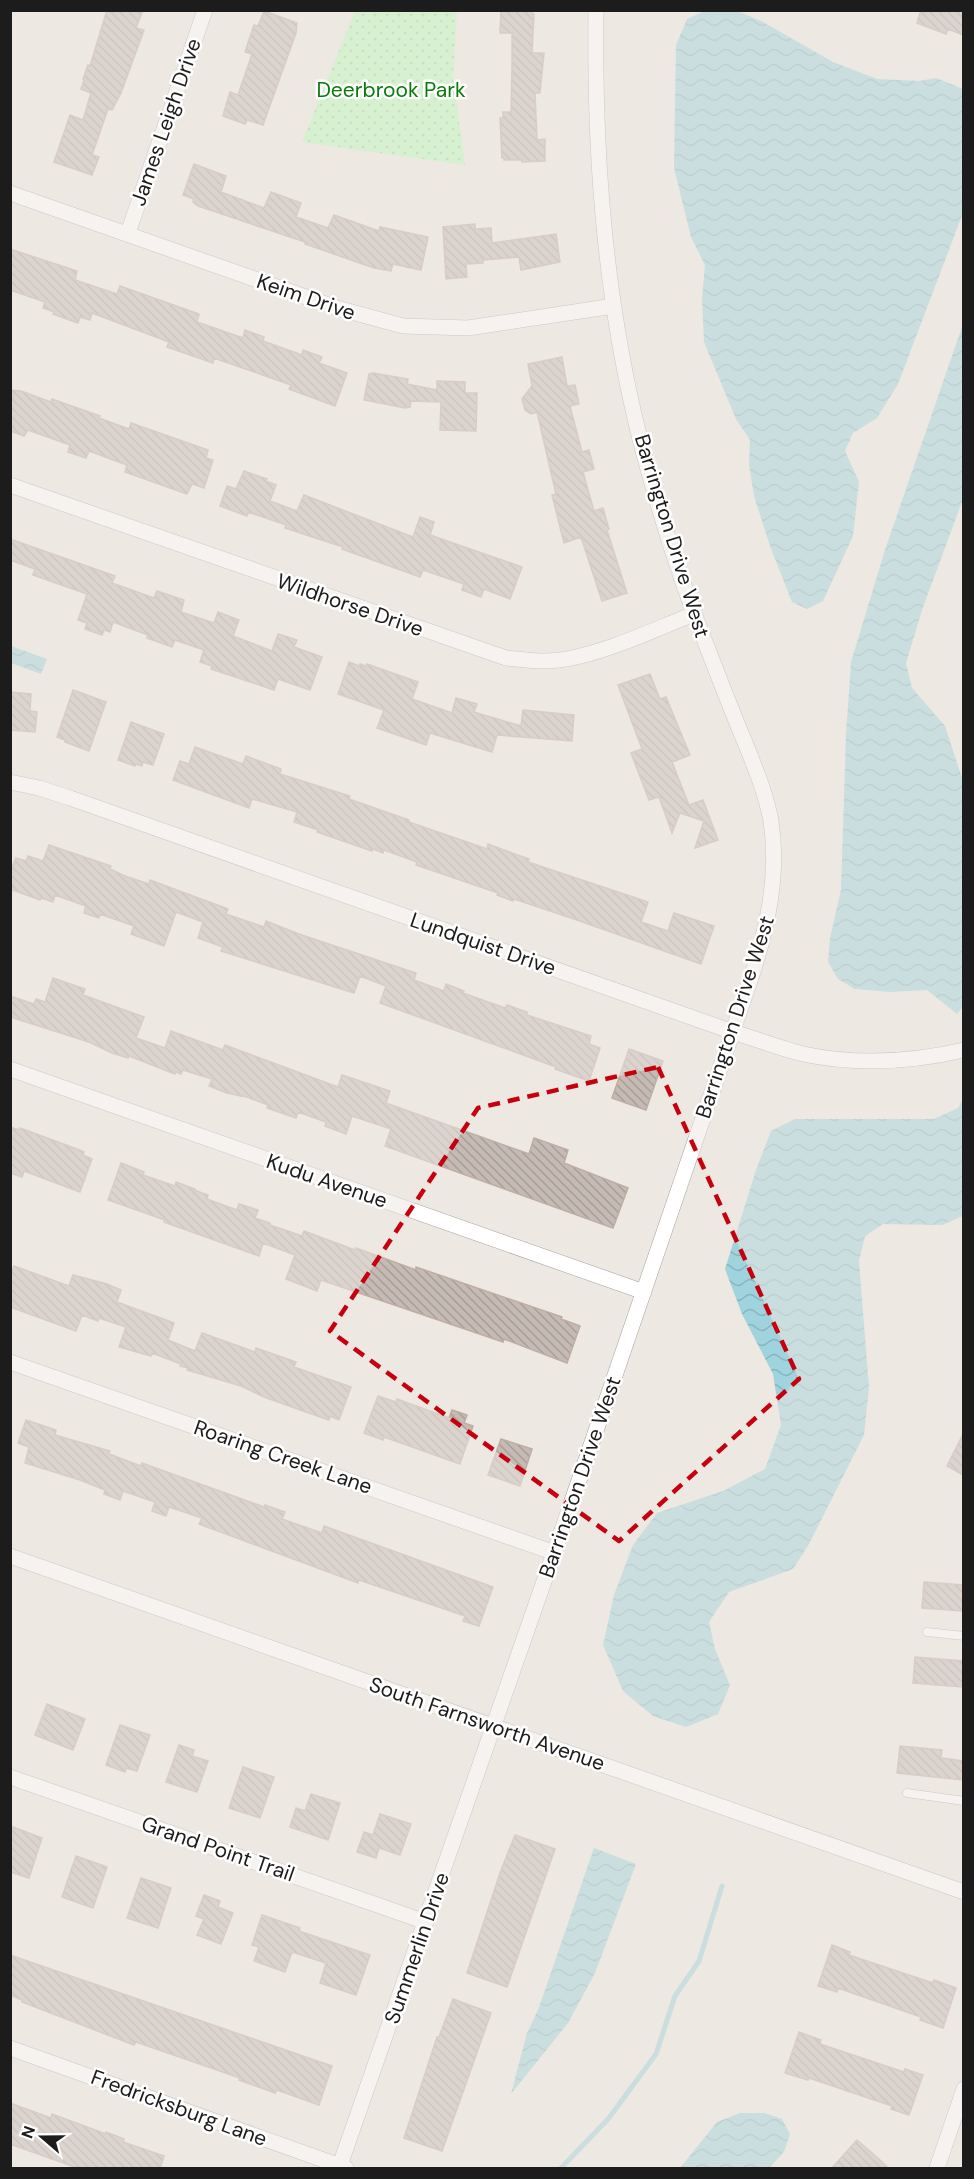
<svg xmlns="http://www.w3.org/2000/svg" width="974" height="2179" viewBox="0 0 974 2179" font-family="'DM Sans',sans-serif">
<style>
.park{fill:url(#park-dots)}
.water{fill:url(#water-waves)}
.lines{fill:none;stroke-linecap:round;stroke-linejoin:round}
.stream{stroke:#9fd3dd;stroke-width:5}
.building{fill:url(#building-back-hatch);stroke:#bfada3;stroke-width:1.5}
.service-casing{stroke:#a3a3a3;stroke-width:9}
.minor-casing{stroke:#a3a3a3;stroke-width:16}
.service{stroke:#fff;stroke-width:8}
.minor{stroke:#fff;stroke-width:15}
.marked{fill:none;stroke:#c7000d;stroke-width:4.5;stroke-dasharray:12 8;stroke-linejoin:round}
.labels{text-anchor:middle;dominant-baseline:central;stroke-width:5;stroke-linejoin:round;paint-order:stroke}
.park-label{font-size:21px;fill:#087b0a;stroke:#fff}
.street-label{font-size:21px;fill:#1c1c1c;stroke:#fff}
</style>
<defs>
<pattern id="park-dots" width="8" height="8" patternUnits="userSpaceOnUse" patternTransform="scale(1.5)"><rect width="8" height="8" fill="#bbfabb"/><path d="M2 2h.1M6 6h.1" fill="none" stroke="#a0d6a0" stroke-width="1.8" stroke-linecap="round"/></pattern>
<pattern id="water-waves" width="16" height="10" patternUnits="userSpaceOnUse" patternTransform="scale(1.5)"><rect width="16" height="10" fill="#9fd3dd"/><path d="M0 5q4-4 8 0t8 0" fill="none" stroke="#88b5bd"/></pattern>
<pattern id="building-back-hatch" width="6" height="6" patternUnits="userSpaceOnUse" patternTransform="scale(1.5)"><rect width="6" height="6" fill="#c5bab4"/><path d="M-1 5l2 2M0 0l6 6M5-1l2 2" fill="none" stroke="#a99f9a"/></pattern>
</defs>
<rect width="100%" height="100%" fill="#ede8e1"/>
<path class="park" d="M355,11h102l-4,67 12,87 -163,-23z"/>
<path class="water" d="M705,11h32l24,10 72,41 44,17 42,2 17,-3 27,11v124l-65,171 -21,34 -24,15 -8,18 14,31 -6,54 -30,65 -16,8 -15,-7 -22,-56 -16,-50 -5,-31 1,-25 -14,-21 -32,-77 -2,-43 3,-34 -14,-28 -17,-69 2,-123 11,-26z
M963,324v175l-41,111 -16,53 6,25 33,38 18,55 1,220 -2,7 -5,6 -30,-24 -37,2 -35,-3 -17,-10 -10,-17 2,-24 11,-48 5,-155 5,-73 34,-112z
M11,646l36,13 -6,15 -30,-11z
M963,1099v117l-21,9 -59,-1 -18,12 -6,25 10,127 -5,47 -55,109 -16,25 -64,23 -20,30 6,27 15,36 -12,29 -32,13 -33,-11 -30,-25 -20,-46 11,-50 19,-50 24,-32 66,-22 42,-22 16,-44 -8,-51 -31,-60 -17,-45 31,-99 15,-39 24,-12h139l24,-11z
M594,1848l42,16 -41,109 -27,50 -57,71 16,-61 11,-23z
M740,2113h24l18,6 8,15 -6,18 -15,16h-89l37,-46z"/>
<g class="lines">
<path class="stream" d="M561,2168l48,-50 47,-64 19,-58 24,-35 23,-75"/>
</g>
<path class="building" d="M107,10h36l-7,18 8,2 -23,63 -9,17 -4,-1 -16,46 7,2 -7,18 -38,-13 16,-47 13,5 8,-27 -10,-4 3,-9 -1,-1 5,-14 2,1z
M501,10h31v4h2l-2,39h12l-4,40h-5l2,47 8,-1v22l-23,1v-2h-18v-2h-2l-2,-40h3v-6h8l1,-44v-35h-12z
M921,10h42v25l-15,-6 -2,5 -29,-11z
M264,11l33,12 -1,10 -33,92 -16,-5 -2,4 -22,-8 1,-4 6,-20 8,3 14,-41 -7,-2 9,-27 4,1z
M194,164l32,12 -5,16 43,16 7,-16 30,11 -5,14 32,11 6,-13 45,16 1,-4 48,10 -7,33 -28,-6 -2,7 -17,-3 -69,-24v-2l-107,-36 -5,-4 1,-3 -11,-4z
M475,224v5l16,-1 1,15 64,-9 4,28 -39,8 -2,-13 -36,3v3l-17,1 1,13 -21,2 -3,-52z
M10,249l67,22 -2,9 42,14 3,-8 79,28 -2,8 46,16 2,-8 19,7 -1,4 39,14 1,-5 19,7 -3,6 28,10 -12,33 -46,-17 2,-4 -77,-27 -1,5 -46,-16 2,-5 -77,-29 -2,7 -10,-3 -2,6 -25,-9 1,-2 -11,-4 2,-6 -35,-12z
M562,357l5,29 8,-1 4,19 -9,2 12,46 7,-2 5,19 -11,3 11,39 9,-3 6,21 -2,1 20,63 -25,8 -21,-64 -17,6 -12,-48 4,-1 -19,-82 -6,2 -6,-4 -3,-11 10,-13 -4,-22z
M373,373l35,6 -1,5 30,6v-9l28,1v11h12l-1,38 -36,-1 1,-28 -30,-1 -1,6 -5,1 -41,-8 5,-26z
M10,390l11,1 30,11 1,-3 48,17 -1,2 30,11 2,-6 77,27 -2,8 7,2 -9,28 -12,-4 -5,10 -62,-22 2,-7 -38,-14 -3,7 -18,-6 2,-7 -42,-15 -4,6 -14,-5z
M244,471l23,8 -1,2 10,4 -6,16 27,10 7,-16 109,42 7,-20 14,5 -4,13 92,32 -12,32 -26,-10 -3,8 -19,-7 2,-6 -41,-14 -3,7 -78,-28 1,-2 -58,-19 1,-3 -38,-13 -1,4 -27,-10 7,-20 9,3z
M10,539l105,37 -3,7 42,15 3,-7 27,9 -3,12 33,11 4,-11 21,8 -6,16 39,15 6,-17 19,6 -3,7 28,10 -12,33 -32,-11 -4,11 -63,-21 1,-3 -12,-4 4,-12 -29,-10 -3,7 -25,-9 1,-3 -35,-13 -3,10 -6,-2 -2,5 -17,-6 2,-6 -9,-3 9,-26 -54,-19 2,-6 -25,-9z
M349,662l10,4 1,-2 6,2 1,-2 51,18 -6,17 40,14 4,-15 21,6 -3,8 47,14 2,-16 51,5 -2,26 -75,-6 -5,17 -62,-19 -4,12 -49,-17 7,-18 -46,-16z
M650,674l10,25 6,-2 24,58 -18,7 17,43 14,-5 15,40 -23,8 9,-27 -24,-8 -8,20 -13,-36 -10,3 -18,-47 11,-4 -24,-64z
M73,690l33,12 -17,49 -24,-9v-2l-8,-3z
M10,692l21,2 -1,17 7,1 -2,20 -25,-2z
M131,722l33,12 -11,31 -10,-3 -1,4 -6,-2 -1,2 -17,-6z
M195,747l48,17 3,-8 35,13 -1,5 70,22 -1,3 60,21v2l78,27 1,-5 16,6 25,9 -1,3 120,40 -7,20 27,9 6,-18 40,13 -13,38 -127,-45 -60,-20 -1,2 -16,-6 1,-2 -82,-28 1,-3 -33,-12 -1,3 -10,-4 -1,2 -55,-19 1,-2 -24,-8 3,-10 -45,-13 -3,9 -76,-28 7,-19 9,3z
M49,845l62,21 -1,3 15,7 24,8 1,-4 78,29 -2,5 38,13 2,-6 33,13 117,39 -2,7 30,11 2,-7 18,7 -1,2 42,15 2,-3 20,7v3l64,21 -2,8 11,4 -11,33 -34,-12 1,-2 -176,-64 6,-17 -26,-10 -6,17 -133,-42 2,-4 -25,-9 5,-16 -27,-10 -12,34 -33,-12 3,-8 -34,-12 -1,4 -15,-5 2,-7 -31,-11 -2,7 -12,-4 -1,2 -30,-11v-17l6,-14 10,3 2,-5 15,5z
M53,978l32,11 -2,6 61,22 -8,21 29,10 6,-17 52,19 2,-5 113,42 4,-12 48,16 -4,12 143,51 5,-16 34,12 -4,13 64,25 -15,40 -228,-82 6,-17 -39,-13 -6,18 -21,-8 1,-4 -28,-10 -2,6 -29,-10 1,-3 -27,-10v1l-14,-3 -18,-7 3,-7 -29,-9 -2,4 -5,-2 -1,2 -46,-18 -1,2 -16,-5 -23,-11 -79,-25v-21l24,8 2,-5 9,3z
M629,1049l34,12 -17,49 -34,-12z
M10,1127l9,3 1,-2 57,21 7,3 -1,3 9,4 -12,33 -56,-21 -2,6 -12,-4z
M121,1163l23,9 -1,3 32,11 1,-4 19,7 -1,1 14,5 -1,4 30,11 2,-6 19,6 -3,8 15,5v2l32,11 2,-5 51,19 1,-2 60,22v-3l146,50 -1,2 19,7 -13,37 -63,-24 -1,3 -182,-62 -4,11 -31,-12 9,-24 -32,-12 -4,13 -95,-34 1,-2 -57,-20z
M14,1266l55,20 4,-11 34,9 14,6 -4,12 57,21 -6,17 27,11 7,-18 53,19 1,-4 40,14 -2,5 57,20 -12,33 -9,-4 -1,4 -26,-9 -39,-14 -23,-11 -54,-16 1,-2 -8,-2 1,-2 -29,-11 -1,3 -32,-9 7,-20 -27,-9 -1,3 -16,-6 -6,16 -66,-24v-31z
M378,1396l18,6 1,-3 52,19 3,-8 15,5 -3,8 9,3 -13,38 -76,-27 -1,3 -19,-7z
M26,1420l30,10 -1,5 55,16 -1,3 32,12 1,-3 122,44 1,-2 20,7 -3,7 40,14 2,-7 169,61 -14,39 -16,-5 2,-5 -106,-36 -1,3 -159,-59 3,-6 -33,-11 -3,9 -14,-5 3,-9 -32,-11 -3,9 -16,-6 1,-4 -25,-10 -55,-17 4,-16 -11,-4z
M963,1434v41l-16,-9z
M501,1439l31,10 -12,37 -32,-11z
M924,1582l39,3v26l-41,-3z
M915,1657l48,4v26l-50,-4z
M47,1704l38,15 -12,31 -38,-15z
M120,1725l30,10 -13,36 -11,-3 -1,4 -19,-7z
M179,1745l15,5 -2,6 16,5 -11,31 -31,-10z
M900,1746l42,4 -1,8 22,3v19l-66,-7z
M243,1767l31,10 -14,41 -31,-10z
M311,1794l29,9 -12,37 -38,-13 6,-19 9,3z
M380,1814l31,10 -11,31 -21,-7 -3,10 -19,-6 7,-20 9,3z
M13,1827l29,11 -13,40 -19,-6v-36z
M515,1835l40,14 -48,138 -40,-14 33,-100z
M76,1856l31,11 -14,41 -31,-11z
M141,1878l30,10 -13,40 -31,-10z
M204,1895l16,6 -2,6 15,6 -12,31 -24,-9 7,-16 -8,-3z
M262,1915l38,13 -1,3 71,24 -14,40 -36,-12 6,-20 -34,-11 -7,20 -31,-11 5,-14 -7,-2z
M832,1945l18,7 -1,3 84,28 1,-3 22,8 -13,40 -23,-8 1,-3 -83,-29 -1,4 -19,-6z
M10,1955l322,111 -13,39 -42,-15 -2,3 -36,-13 1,-2 -104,-36 -2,3 -112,-43v-2l-12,-5z
M453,1999l38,14 -49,138 -38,-13 33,-101h2z
M799,2032l22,8 -1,4 84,28 1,-3 18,6 -14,40 -18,-6 1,-3 -83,-28 -1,2 -23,-7z
M10,2103l41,15 1,-4 54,20v-2l18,7 -1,3 41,14 -4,13h-80l-70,-25z
M857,2140l21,18 11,11h-58z"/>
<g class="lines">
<g class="service-casing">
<path id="service" d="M927,1632l37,4
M907,1793l57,8"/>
</g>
<g class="minor-casing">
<path id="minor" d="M10,193l327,115 66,18 65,2 146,-22
M128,233l77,-223
M10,485l496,173c20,2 41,5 61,1 43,-8 86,-29 127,-45
M10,782l29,6 31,10 663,234c23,7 46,16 70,22 52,11 109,8 161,-4
M10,1069l634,223
M10,1362l545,191
M10,1556l954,336
M10,1777l416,145
M10,2048l336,120
M339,2168l223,-638 189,-552c17,-52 28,-103 20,-157 -5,-27 -15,-51 -25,-76 -13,-31 -25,-62 -37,-93 -27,-67 -49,-136 -67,-205 -37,-144 -48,-288 -46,-437
M937,2168l27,-79"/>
</g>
<use href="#service" class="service"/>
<use href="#minor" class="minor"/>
</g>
<path d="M0 0H974V2179H0ZM658,1067l141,312 -180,162 -289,-210 148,-223z" fill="#ede8e1" fill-opacity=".55" fill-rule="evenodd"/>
<path class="marked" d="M658,1067l141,312 -180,162 -289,-210 148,-223z"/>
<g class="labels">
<g class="park-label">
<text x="391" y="90">Deerbrook Park</text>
</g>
<g class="street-label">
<text transform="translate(166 122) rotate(-71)">James Leigh Drive</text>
<text transform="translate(306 297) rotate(19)">Keim Drive</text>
<text transform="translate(672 536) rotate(73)">Barrington Drive West</text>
<text transform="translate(350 605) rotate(19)">Wildhorse Drive</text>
<text transform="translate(483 944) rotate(19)">Lundquist Drive</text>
<text transform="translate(735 1017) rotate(-72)">Barrington Drive West</text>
<text transform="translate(327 1181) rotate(19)">Kudu Avenue</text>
<text transform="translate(283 1457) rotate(19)">Roaring Creek Lane</text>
<text transform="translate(580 1477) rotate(-71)">Barrington Drive West</text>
<text transform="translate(487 1724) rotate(19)">South Farnsworth Avenue</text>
<text transform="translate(218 1849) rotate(19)">Grand Point Trail</text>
<text transform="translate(417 1948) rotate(-71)">Summerlin Drive</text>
<text transform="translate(179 2108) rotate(20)">Fredricksburg Lane</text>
</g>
</g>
<rect width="974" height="2179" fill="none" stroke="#1c1c1c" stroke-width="24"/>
<g transform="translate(42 2137) rotate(290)" stroke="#ffffff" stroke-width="4.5" paint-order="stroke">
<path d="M0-4.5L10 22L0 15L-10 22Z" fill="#1c1c1c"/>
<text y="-9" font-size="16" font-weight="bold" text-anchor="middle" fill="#1c1c1c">N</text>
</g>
</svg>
